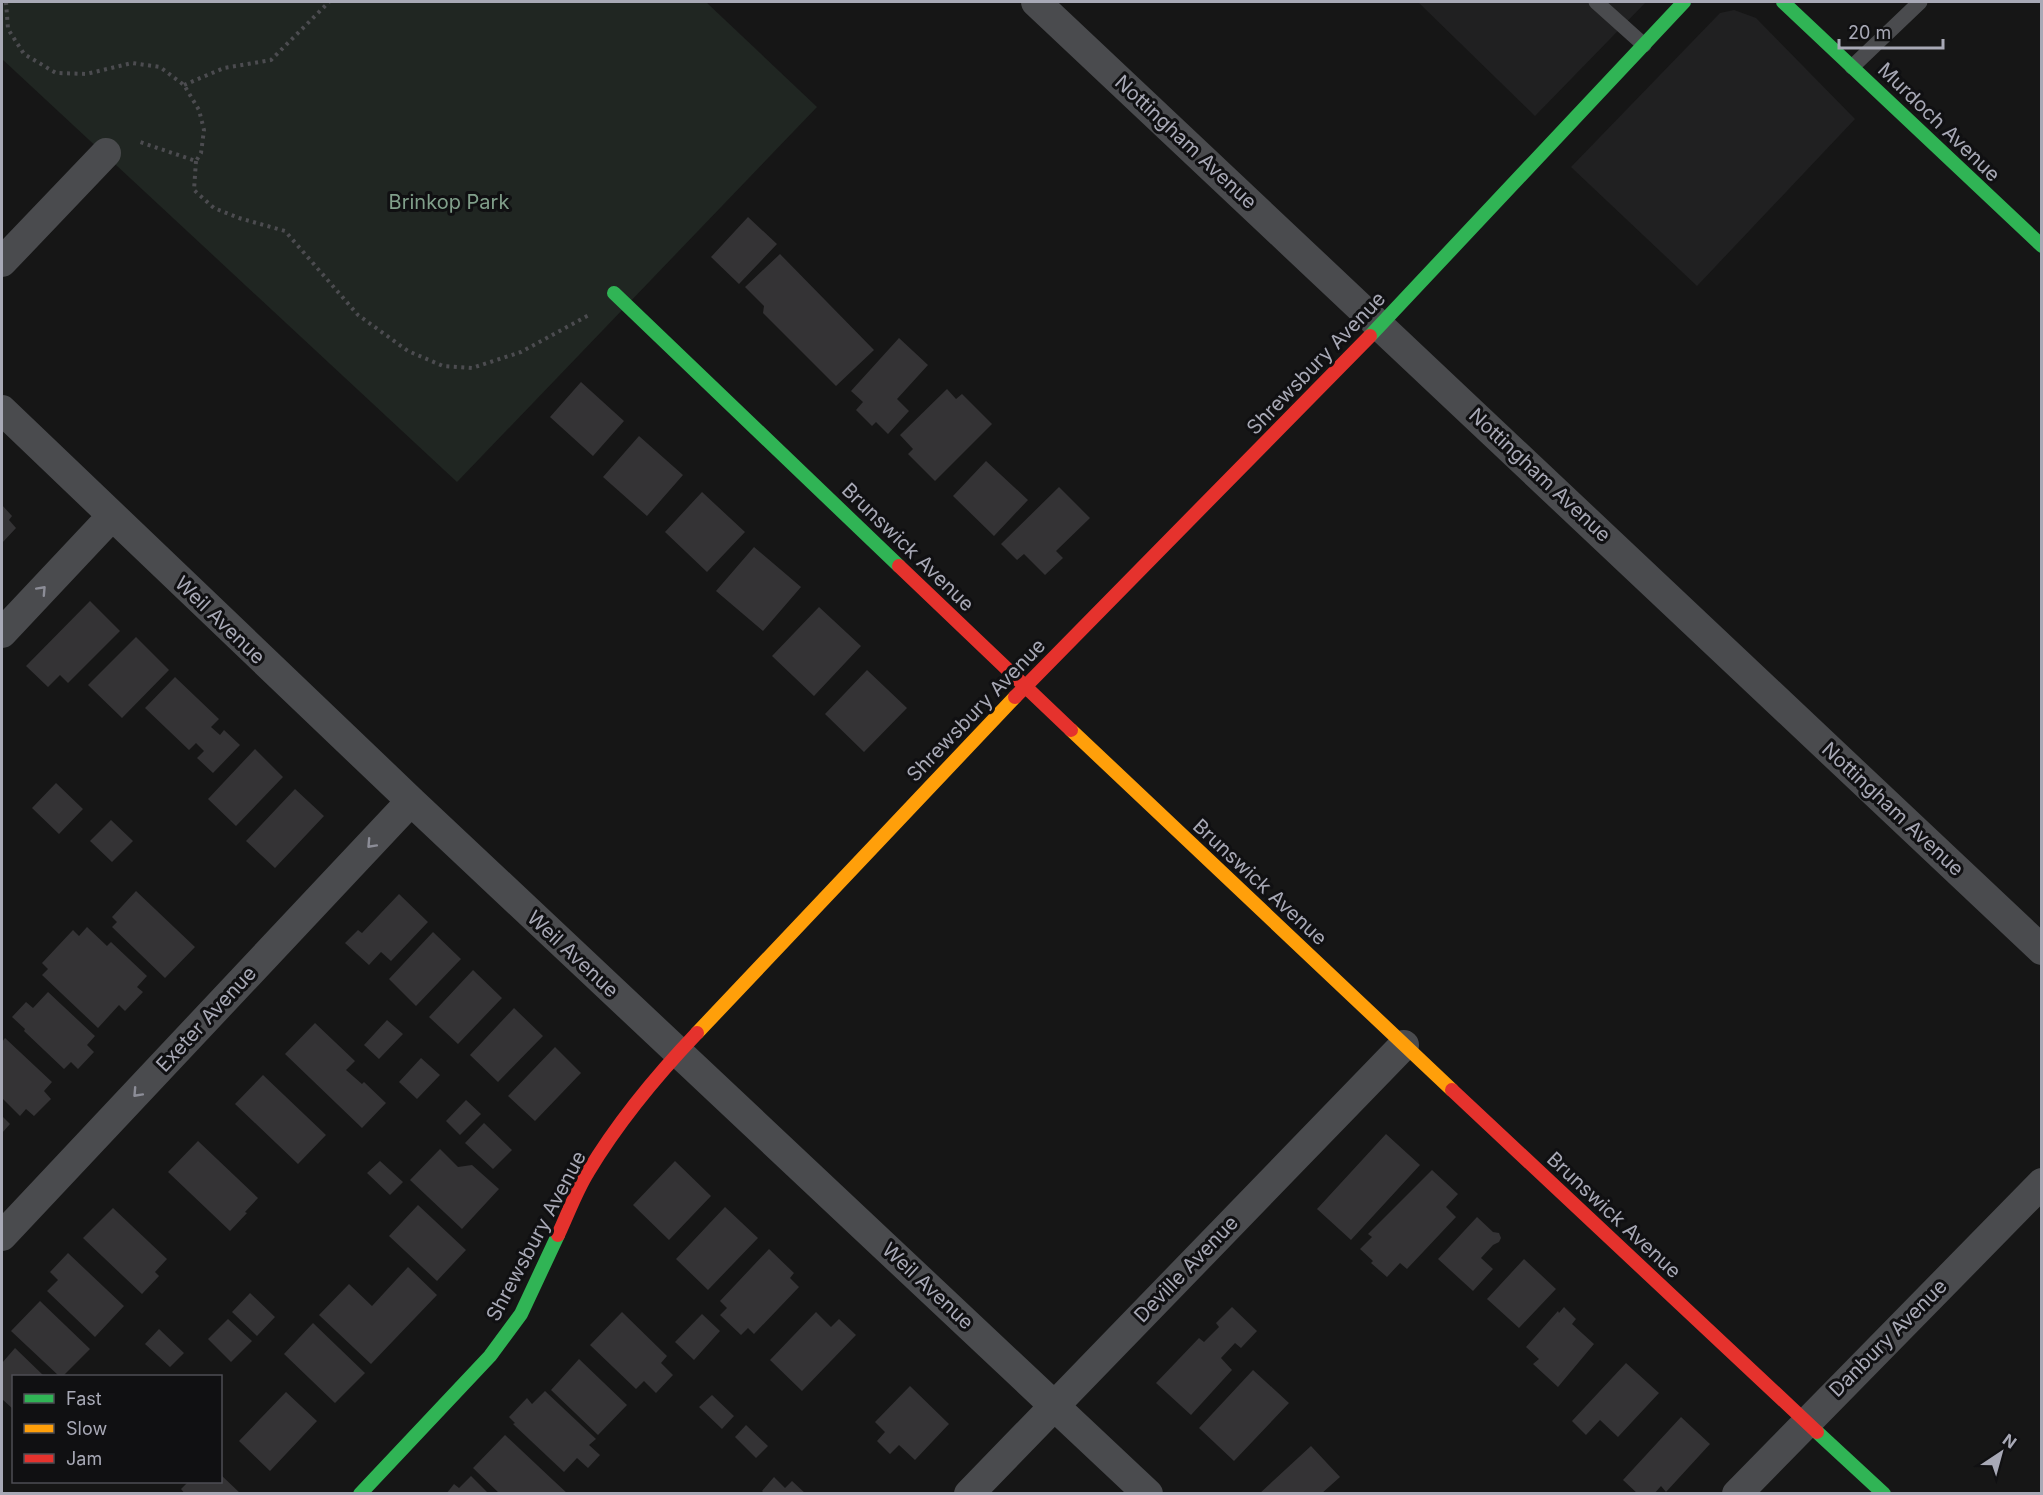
<svg xmlns="http://www.w3.org/2000/svg" width="2043" height="1495" viewBox="0 0 2043 1495" font-family="Inter,sans-serif">
<style>
.built{fill:#202021}
.green{fill:#202622}
.building{fill:#343335}
.lines{fill:none;stroke-linecap:round;stroke-linejoin:round}
.path{stroke:#4c4c50;stroke-width:4;stroke-dasharray:3 4.5;stroke-linecap:butt}
.lane{stroke:#4a4b4e;stroke-width:15}
.street{stroke:#4a4b4e;stroke-width:30}
.fast{stroke:#30b455;stroke-width:14}
.slow{stroke:#ff9f0a;stroke-width:14}
.jam{stroke:#e5322d;stroke-width:14}
.oneway{stroke:#8c8d97}
.labels{text-anchor:middle;dominant-baseline:central;stroke-width:6;stroke-linejoin:round;paint-order:stroke}
.street-label{font-size:20px;fill:#a8a9b6;stroke:#101012}
.park-label{font-size:20px;fill:#809f8a;stroke:#101012}
</style>
<rect width="100%" height="100%" fill="#161616"/>
<path class="built" d="M1418,2h228l-111,114z
M1734,10l22,8 99,101 -158,167 -126,-119 149,-154z"/>
<path class="green" d="M2,2h704l111,105 -360,375 -455,-423z"/>
<path class="building" d="M748,217l29,27 -38,40 -28,-27z
M780,254l94,96 -38,36 -73,-73 1,-7 -19,-19z
M899,338l29,27 -31,34 12,12 -21,23 -12,-12 -4,4 -16,-16 7,-8 -12,-11z
M581,382l43,39 -31,35 -43,-39z
M947,389l9,10 6,-5 30,30 -57,57 -27,-27 5,-5 -13,-14z
M639,436l44,39 -36,41 -44,-39z
M986,461l42,39 -34,36 -41,-40z
M1059,487l31,31 -34,33 7,7 -18,17 -21,-21 -7,6 -16,-16z
M702,492l43,40 -38,40 -42,-40z
M2,505l10,11 -3,4 7,8 -14,15z
M754,547l47,40 -38,44 -47,-40z
M90,601l30,30 -52,52 -8,-8 -12,12 -22,-21z
M819,607l42,39 -47,50 -42,-40z
M136,637l33,33 -47,48 -34,-33z
M867,670l40,38 -43,44 -39,-38z
M175,677l44,42 -8,8 9,8 4,-5 16,15 -27,28 -16,-15 7,-7 -8,-8 -7,7 -44,-42z
M255,749l28,28 -47,49 -28,-27z
M56,783l27,26 -24,25 -27,-26z
M295,789l29,27 -49,52 -29,-27z
M111,820l22,21 -21,21 -22,-21z
M136,891l59,56 -30,31 -53,-51 5,-5 -5,-5z
M399,894l29,28 -37,39 -10,-9 -12,13 -24,-22 13,-13 4,3z
M87,927l20,19 4,-4 36,34 -10,11 6,5 -18,19 -6,-6 -21,23 -56,-53 6,-6 -6,-6 31,-33 6,6z
M433,932l28,27 -45,47 -27,-27z
M473,970l29,28 -44,46 -29,-27z
M48,992l47,44 -8,9 7,7 -16,17 -7,-7 -7,7 -40,-38 1,-2 -13,-12 14,-15 7,6z
M514,1008l29,28 -45,46 -28,-27z
M387,1020l16,14 -24,25 -15,-14z
M315,1023l40,38 -9,9 16,14 2,-2 22,21 -24,25 -77,-74z
M5,1038l47,44 -8,9 7,8 -17,17 -8,-7 -6,7 -18,-18v-56z
M555,1047l26,26 -46,48 -27,-25z
M421,1058l19,17 -23,24 -18,-17z
M263,1075l63,60 -28,29 -63,-60z
M466,1100l15,14 -21,21 -14,-14z
M2,1116l8,8 -8,9z
M484,1123l28,27 -19,19 -28,-26z
M1386,1134l34,31 -69,75 -34,-31z
M198,1141l60,57 -13,14 2,1 -17,18 -62,-59z
M440,1149l18,18 14,-2 27,24 -37,40 -52,-49z
M380,1161l23,21 -13,13 -23,-22z
M675,1161l36,35 -42,44 -36,-35z
M1432,1170l26,24 -12,13 10,10 -49,52 -7,-6 -13,14 -16,-14 2,-2 -13,-12 12,-12 -4,-3z
M418,1205l48,45 -29,31 -48,-45z
M725,1207l33,31 -50,52 -32,-31z
M113,1208l54,51 -12,13 4,4 -17,18 -59,-56z
M1477,1217l16,15 6,1 2,5 -2,4 -6,3 -12,13 12,11 -20,22 -35,-32z
M769,1249l25,24 -4,5 9,9 -45,47 -6,-6 -7,7 -21,-20 7,-7 -7,-7z
M68,1253l56,53 -29,31 -48,-46 11,-11 -8,-8z
M1524,1259l32,30 -37,39 -32,-29z
M408,1267l29,28 -66,69 -52,-49 30,-31 23,22z
M250,1293l25,24 -18,19 -25,-24z
M40,1301l50,48 -27,27h-4l-48,-45z
M1232,1307l25,24 -16,17 -6,-5 -14,15 11,12 -41,45 -35,-32 43,-45 5,4 15,-15 -3,-4z
M1564,1307l12,12 -4,5 22,20 -36,43 -25,-23 6,-5 -13,-12 32,-36 1,2z
M622,1312l45,44 -6,7 12,12 -17,18 -12,-12 -8,8 -46,-44z
M816,1312l15,15 8,-8 17,16 -54,56 -32,-31z
M702,1314l18,17 -26,29 -19,-18z
M228,1319l24,22 -21,21 -23,-23z
M313,1323l52,50 -30,30 -51,-49z
M159,1329l25,24 -14,14 -25,-23z
M15,1348l29,28h-30v34l-12,-11v-36z
M579,1359l48,46 -29,30 -47,-45z
M1626,1363l33,30 -41,44 -18,-17 -14,15 -14,-14z
M1253,1370l36,33 -55,58 -35,-33z
M910,1386l39,38 -34,36 -16,-15 -9,9 -13,-13 8,-9 -10,-10z
M545,1391l51,48 -7,6 11,10 -12,13 -11,-10 -13,14 -51,-48 2,-1 -6,-6 18,-19 5,6z
M286,1392l31,29 -47,50 -31,-30z
M712,1395l22,21 -12,13 -23,-22z
M1681,1417l29,27 -44,48 -5,-6 -7,8h-16l-15,-14z
M746,1425l22,21 -12,12 -21,-21z
M505,1435l49,46 14,13h-68l-27,-26z
M1311,1446l29,31 -19,17h-62z
M220,1474l21,20h-56l-4,-5 7,-7h32z
M471,1476l18,18h-43l8,-10 5,4z
M774,1477l11,11 7,-7 14,13h-41l-3,-3z"/>
<g class="lines">
<path class="path" d="M6,2l2,27 16,25 32,19 30,1 46,-11 28,4 24,18 15,25 5,20 -3,23 -5,8 -59,-20
M184,85l40,-17 47,-8 58,-58
M196,161l-2,29 20,18 25,10 46,13 73,84 50,36 35,15 29,2 49,-16 68,-37"/>
<path class="lane" d="M1596,2l48,43
M1852,67l68,-65"/>
<path class="street" d="M1036,2l1006,948
M2,262l104,-109
M2,410l409,391 737,693
M2,633l110,-117
M2,1236l409,-435
M969,1494l435,-449
M1737,1494l305,-311"/>
<path class="fast" d="M1783,2l259,244
M614,293l285,273
M1370,336l314,-334
M1817,1432l67,62
M360,1494l130,-138 31,-42 37,-79"/>
<path class="slow" d="M1071,730l381,360
M697,1033l318,-336"/>
<path class="jam" d="M899,566l172,164
M1015,697l355,-361
M1452,1090l365,342
M558,1235c10,-21 18,-44 30,-63 30,-50 69,-97 109,-139"/>
</g>
<defs><path id="oneway-chevron" d="M-2-3.5L2.5 0L-2 3.5" fill="none" stroke-width="1.6" stroke-linecap="round" stroke-linejoin="round" transform="scale(1.5)"/></defs>
<g class="oneway">
<use href="#oneway-chevron" transform="translate(42 590) rotate(-47)"/>
<use href="#oneway-chevron" transform="translate(371 844) rotate(133)"/>
<use href="#oneway-chevron" transform="translate(137 1093) rotate(133)"/>
</g>
<g class="labels">
<g class="street-label">
<text transform="translate(1939 122) rotate(44)">Murdoch Avenue</text>
<text transform="translate(1186 142) rotate(43)">Nottingham Avenue</text>
<text transform="translate(1316 363) rotate(-46)">Shrewsbury Avenue</text>
<text transform="translate(1540 475) rotate(43)">Nottingham Avenue</text>
<text transform="translate(908 547) rotate(44)">Brunswick Avenue</text>
<text transform="translate(220 620) rotate(44)">Weil Avenue</text>
<text transform="translate(976 710) rotate(-46)">Shrewsbury Avenue</text>
<text transform="translate(1893 809) rotate(43)">Nottingham Avenue</text>
<text transform="translate(1260 882) rotate(43)">Brunswick Avenue</text>
<text transform="translate(573 954) rotate(43)">Weil Avenue</text>
<text transform="translate(206 1019) rotate(-47)">Exeter Avenue</text>
<text transform="translate(1614 1215) rotate(43)">Brunswick Avenue</text>
<text transform="translate(536 1236) rotate(-62)">Shrewsbury Avenue</text>
<text transform="translate(1186 1269) rotate(-46)">Deville Avenue</text>
<text transform="translate(928 1286) rotate(43)">Weil Avenue</text>
<text transform="translate(1888 1338) rotate(-45)">Danbury Avenue</text>
</g>
<g class="park-label">
<text x="449" y="202">Brinkop Park</text>
</g>
</g>
<rect width="2043" height="1495" fill="none" stroke="#a8a9b6" stroke-width="6"/>
<rect x="12" y="1375" width="210" height="108" fill="#101012" stroke="#4d4d54" stroke-width="1.5"/>
<rect x="24" y="1394" width="30" height="9" fill="#30b455" stroke="#4d4d54" stroke-width="1.5"/>
<text x="66" y="1405" font-size="18" fill="#a8a9b6">Fast</text>
<rect x="24" y="1424" width="30" height="9" fill="#ff9f0a" stroke="#4d4d54" stroke-width="1.5"/>
<text x="66" y="1435" font-size="18" fill="#a8a9b6">Slow</text>
<rect x="24" y="1454" width="30" height="9" fill="#e5322d" stroke="#4d4d54" stroke-width="1.5"/>
<text x="66" y="1465" font-size="18" fill="#a8a9b6">Jam</text>
<g transform="translate(2001 1453) rotate(36)" stroke="#101012" stroke-width="4.5" paint-order="stroke">
<path d="M0-4.5L10 22L0 15L-10 22Z" fill="#a8a9b6"/>
<text y="-9" font-size="16" font-weight="bold" text-anchor="middle" fill="#a8a9b6">N</text>
</g>
<path d="M1839 39v9h104v-9" fill="none" stroke="#a8a9b6" stroke-width="3"/>
<text x="1848" y="39" font-size="18" fill="#a8a9b6" stroke="#101012" stroke-width="4.5" paint-order="stroke">20 m</text>
</svg>
